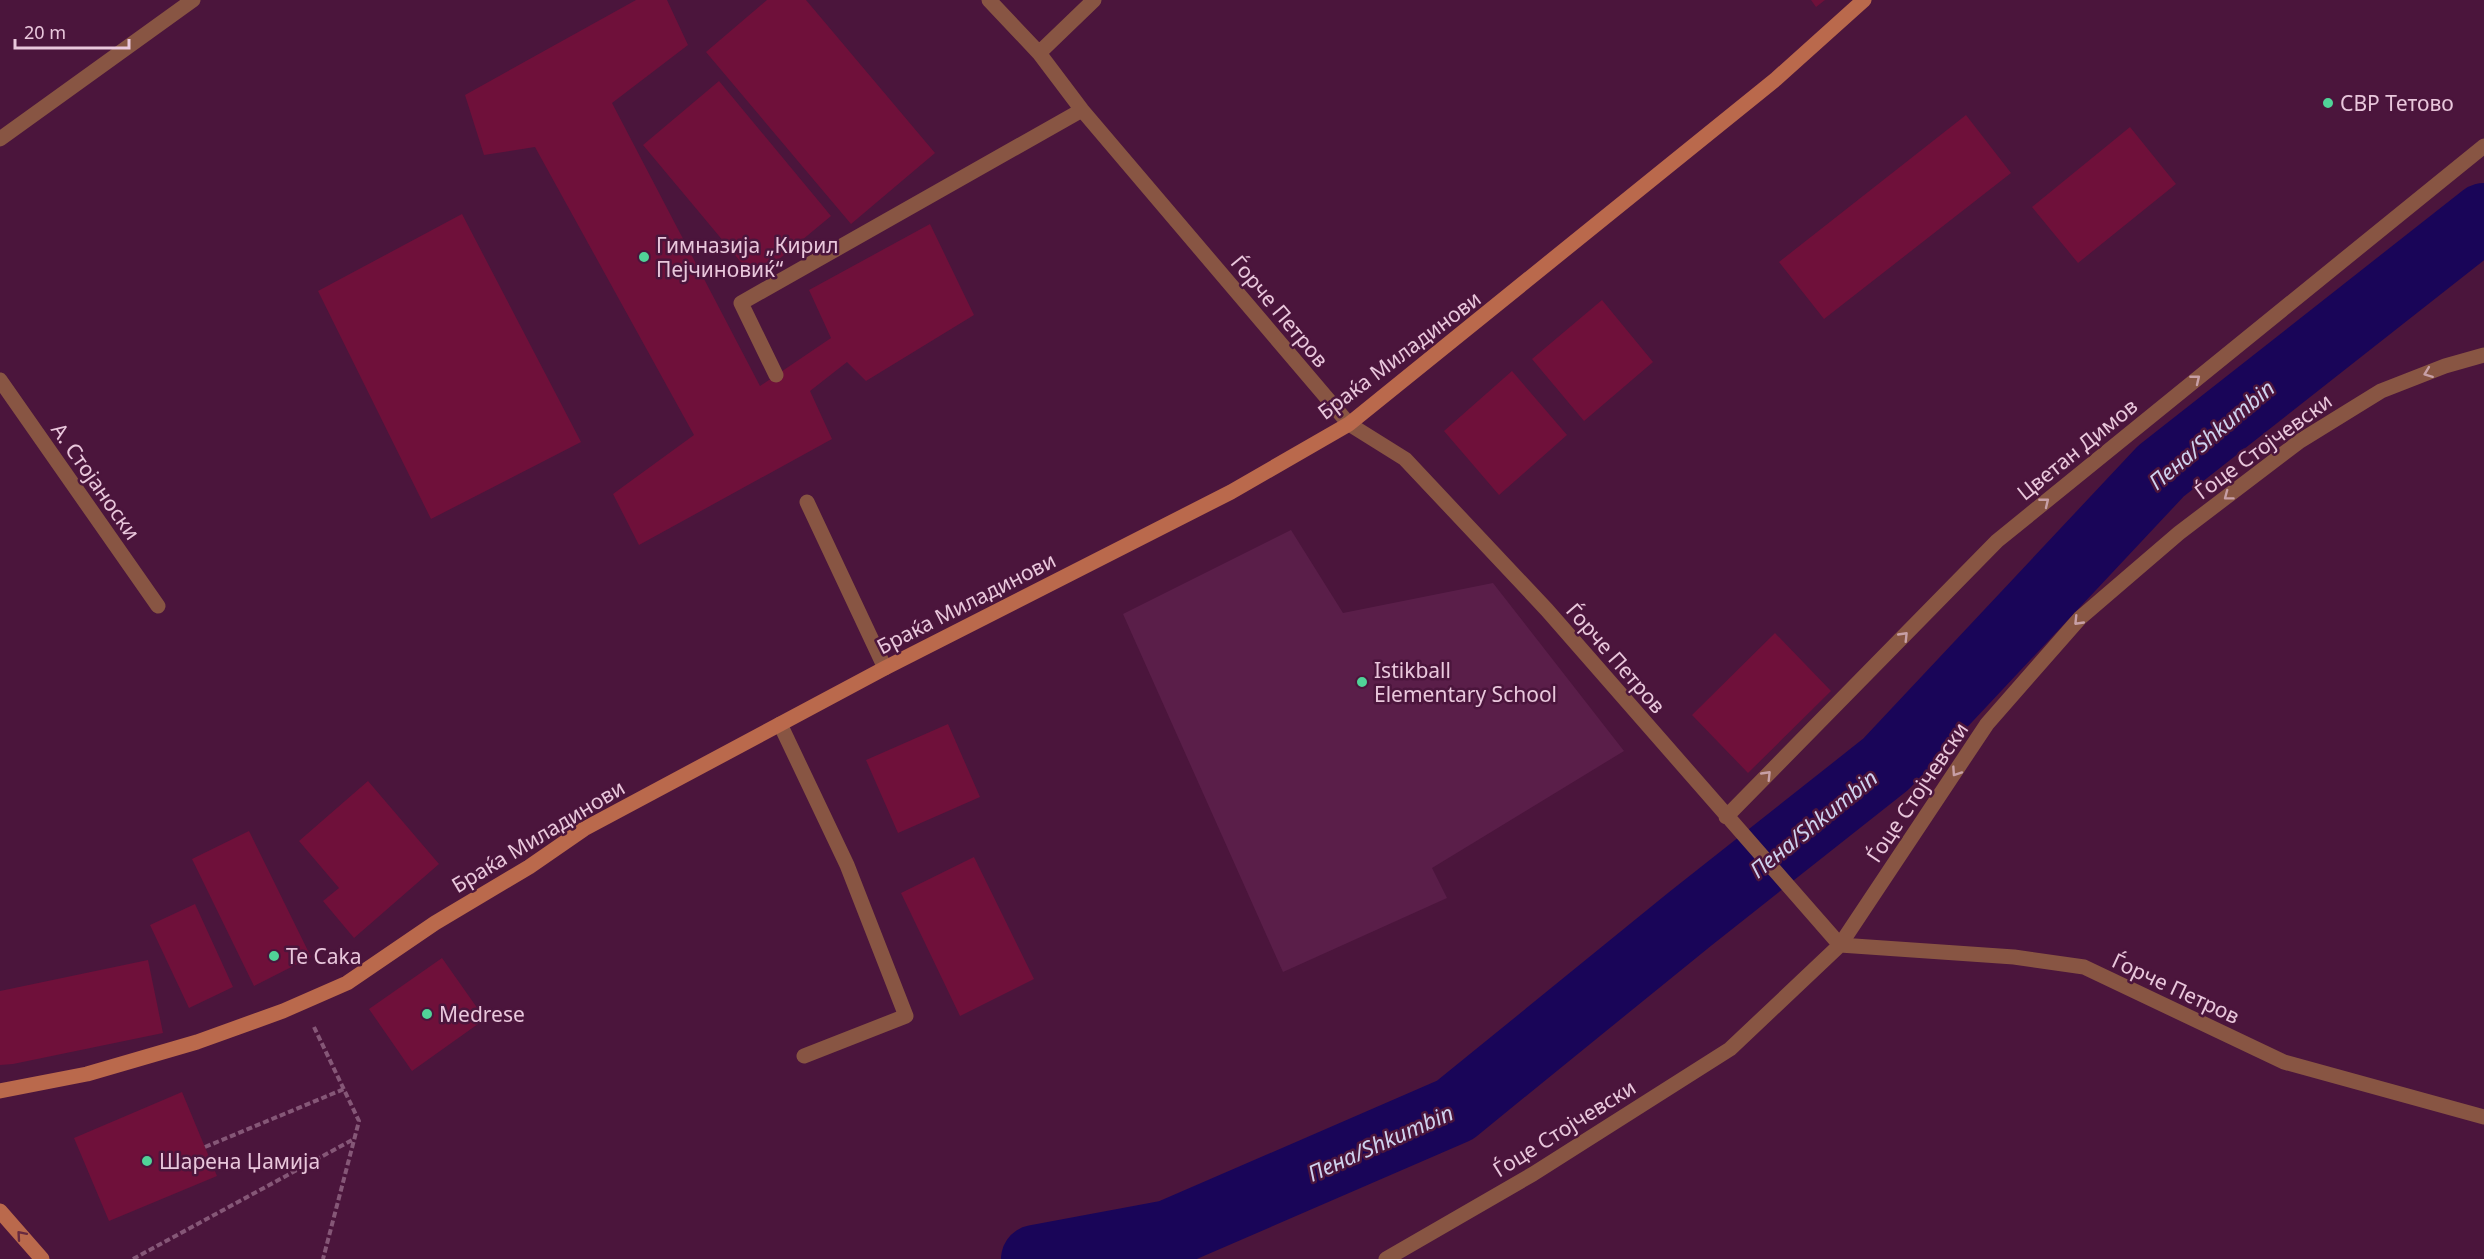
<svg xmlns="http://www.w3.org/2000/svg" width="2484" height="1259" viewBox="0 0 2484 1259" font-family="'Noto Sans',sans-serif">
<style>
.built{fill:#5a1e49}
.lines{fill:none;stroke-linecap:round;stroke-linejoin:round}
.river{stroke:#190558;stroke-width:68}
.building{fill:#6f103a}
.path{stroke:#855777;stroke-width:4;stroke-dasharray:6 3;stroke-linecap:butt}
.street{stroke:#885543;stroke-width:15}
.secondary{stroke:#ba694c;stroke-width:15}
.oneway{stroke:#c79fa6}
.oneway2{stroke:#672a40}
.poi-dot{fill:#50d398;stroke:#4b153c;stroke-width:2}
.labels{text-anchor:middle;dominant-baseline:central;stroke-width:5;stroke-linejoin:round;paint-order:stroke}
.poi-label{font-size:21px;fill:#e9c7dc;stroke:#4b153c;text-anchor:start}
.street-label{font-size:21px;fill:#e9c7dc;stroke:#4b153c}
.water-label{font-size:22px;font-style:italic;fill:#cfd2ee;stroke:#4b153c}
</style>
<rect width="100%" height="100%" fill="#4b153c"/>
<path class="built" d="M1291,530l52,83 150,-30 131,168 -192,117 15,30 -164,74 -160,-358z"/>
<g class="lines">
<path class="river" d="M1035,1259l134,-25 286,-124 235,-191 196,-155 275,-293 323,-254"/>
</g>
<path class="building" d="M636,0h31l21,45 -76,58 148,283 71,-48 -22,-48 121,-66 44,91 -108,66 -19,-19 -37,29 22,48 -193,106 -26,-51 81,-59 -159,-288 -51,8 -19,-60z
M767,0h39l129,153 -84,71 -145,-172z
M1811,0h14l-9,7z
M719,81l112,135 -76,63 -112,-134z
M1966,115l45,58 -187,146 -45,-57z
M2130,127l46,57 -98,79 -46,-56z
M462,214l119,228 -150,77 -113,-228z
M1602,300l51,62 -69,59 -52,-62z
M1512,371l55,64 -68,60 -55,-64z
M1775,633l56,58 -83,82 -56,-58z
M948,724l32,73 -82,36 -32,-73z
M368,781l71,83 -85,74 -31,-37 16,-13 -40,-47z
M249,831l62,126 -57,29 -62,-127z
M974,857l60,122 -74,37 -59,-123z
M195,904l38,83 -44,21 -39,-83z
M442,958l43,61 -73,52 -43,-62z
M148,960l15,73 -150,31 -13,1v-74z
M182,1092l35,84 -108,45 -35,-83z"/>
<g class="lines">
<path class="path" d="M314,1027l45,94 -36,138
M205,1147l139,-58
M133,1259l221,-120"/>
<path class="street" d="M989,0l50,53 43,57 267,314 56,35 142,151 293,335
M1039,53l55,-53
M0,139l193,-139
M776,375l-35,-72 341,-193
M0,380l158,226
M807,502l78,166
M780,724l67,141 59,151 -102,40
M1726,817l271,-276 487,-395
M1840,945l174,12 70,10 200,95 200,55
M1386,1259l147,-85 197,-125 110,-104 147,-221 93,-106 99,-85 121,-92 81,-50 64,-25 39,-11"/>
<path class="secondary" d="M0,1091l87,-17 110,-32 86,-31 64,-28 88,-60 94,-56 55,-38 301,-161 346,-176 118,-68 427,-345 88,-79
M0,1211l42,48"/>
</g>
<defs><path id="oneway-chevron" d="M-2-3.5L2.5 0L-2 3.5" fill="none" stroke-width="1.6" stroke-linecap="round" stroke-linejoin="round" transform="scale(1.5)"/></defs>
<g class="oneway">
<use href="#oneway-chevron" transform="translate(2428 373) rotate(159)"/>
<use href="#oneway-chevron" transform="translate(2196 379) rotate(-39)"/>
<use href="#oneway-chevron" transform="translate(2228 496) rotate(143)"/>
<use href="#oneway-chevron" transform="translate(2045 502) rotate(-39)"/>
<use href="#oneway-chevron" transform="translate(2078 621) rotate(134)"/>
<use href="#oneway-chevron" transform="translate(1904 636) rotate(-46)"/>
<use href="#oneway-chevron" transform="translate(1956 772) rotate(124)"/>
<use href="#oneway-chevron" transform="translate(1767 775) rotate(-46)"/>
</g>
<use class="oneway2" href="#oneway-chevron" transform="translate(21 1235) rotate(-131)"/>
<g class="poi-dot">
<circle cx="2328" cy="103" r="6"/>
<circle cx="644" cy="257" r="6"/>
<circle cx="1362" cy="682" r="6"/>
<circle cx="274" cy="956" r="6"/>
<circle cx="427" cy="1014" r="6"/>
<circle cx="147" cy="1161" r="6"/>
</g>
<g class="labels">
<g class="poi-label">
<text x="2340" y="103">СВР Тетово</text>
<text x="656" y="245">Гимназија „Кирил<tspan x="656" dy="24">Пејчиновиќ“</tspan></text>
<text x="1374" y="670">Istikball<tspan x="1374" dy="24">Elementary School</tspan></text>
<text x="286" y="956">Te Caka</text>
<text x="439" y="1014">Medrese</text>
<text x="159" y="1161">Шарена Џамија</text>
</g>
<g class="street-label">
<text transform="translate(1280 311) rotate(50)">Ѓорче Петров</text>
<text transform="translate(1399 355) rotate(-37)">Браќа Миладинови</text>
<text transform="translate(2263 446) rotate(-36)">Ѓоце Стојчевски</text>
<text transform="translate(2077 449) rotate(-39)">Цветан Димов</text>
<text transform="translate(96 481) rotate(55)">А. Стојаноски</text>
<text transform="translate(966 603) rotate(-27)">Браќа Миладинови</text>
<text transform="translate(1616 658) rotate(49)">Ѓорче Петров</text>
<text transform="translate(1917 792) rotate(-56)">Ѓоце Стојчевски</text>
<text transform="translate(538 836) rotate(-31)">Браќа Миладинови</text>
<text transform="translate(2176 988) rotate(25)">Ѓорче Петров</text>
<text transform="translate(1564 1128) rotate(-32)">Ѓоце Стојчевски</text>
</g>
<g class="water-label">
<text transform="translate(2211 434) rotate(-40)">Пена/Shkumbin</text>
<text transform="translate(1813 823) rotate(-39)">Пена/Shkumbin</text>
<text transform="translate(1380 1142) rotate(-24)">Пена/Shkumbin</text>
</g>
</g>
<path d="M15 39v9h114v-9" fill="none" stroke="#e9c7dc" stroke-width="3"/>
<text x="24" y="39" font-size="18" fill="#e9c7dc" stroke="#4b153c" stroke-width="4.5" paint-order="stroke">20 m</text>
</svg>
